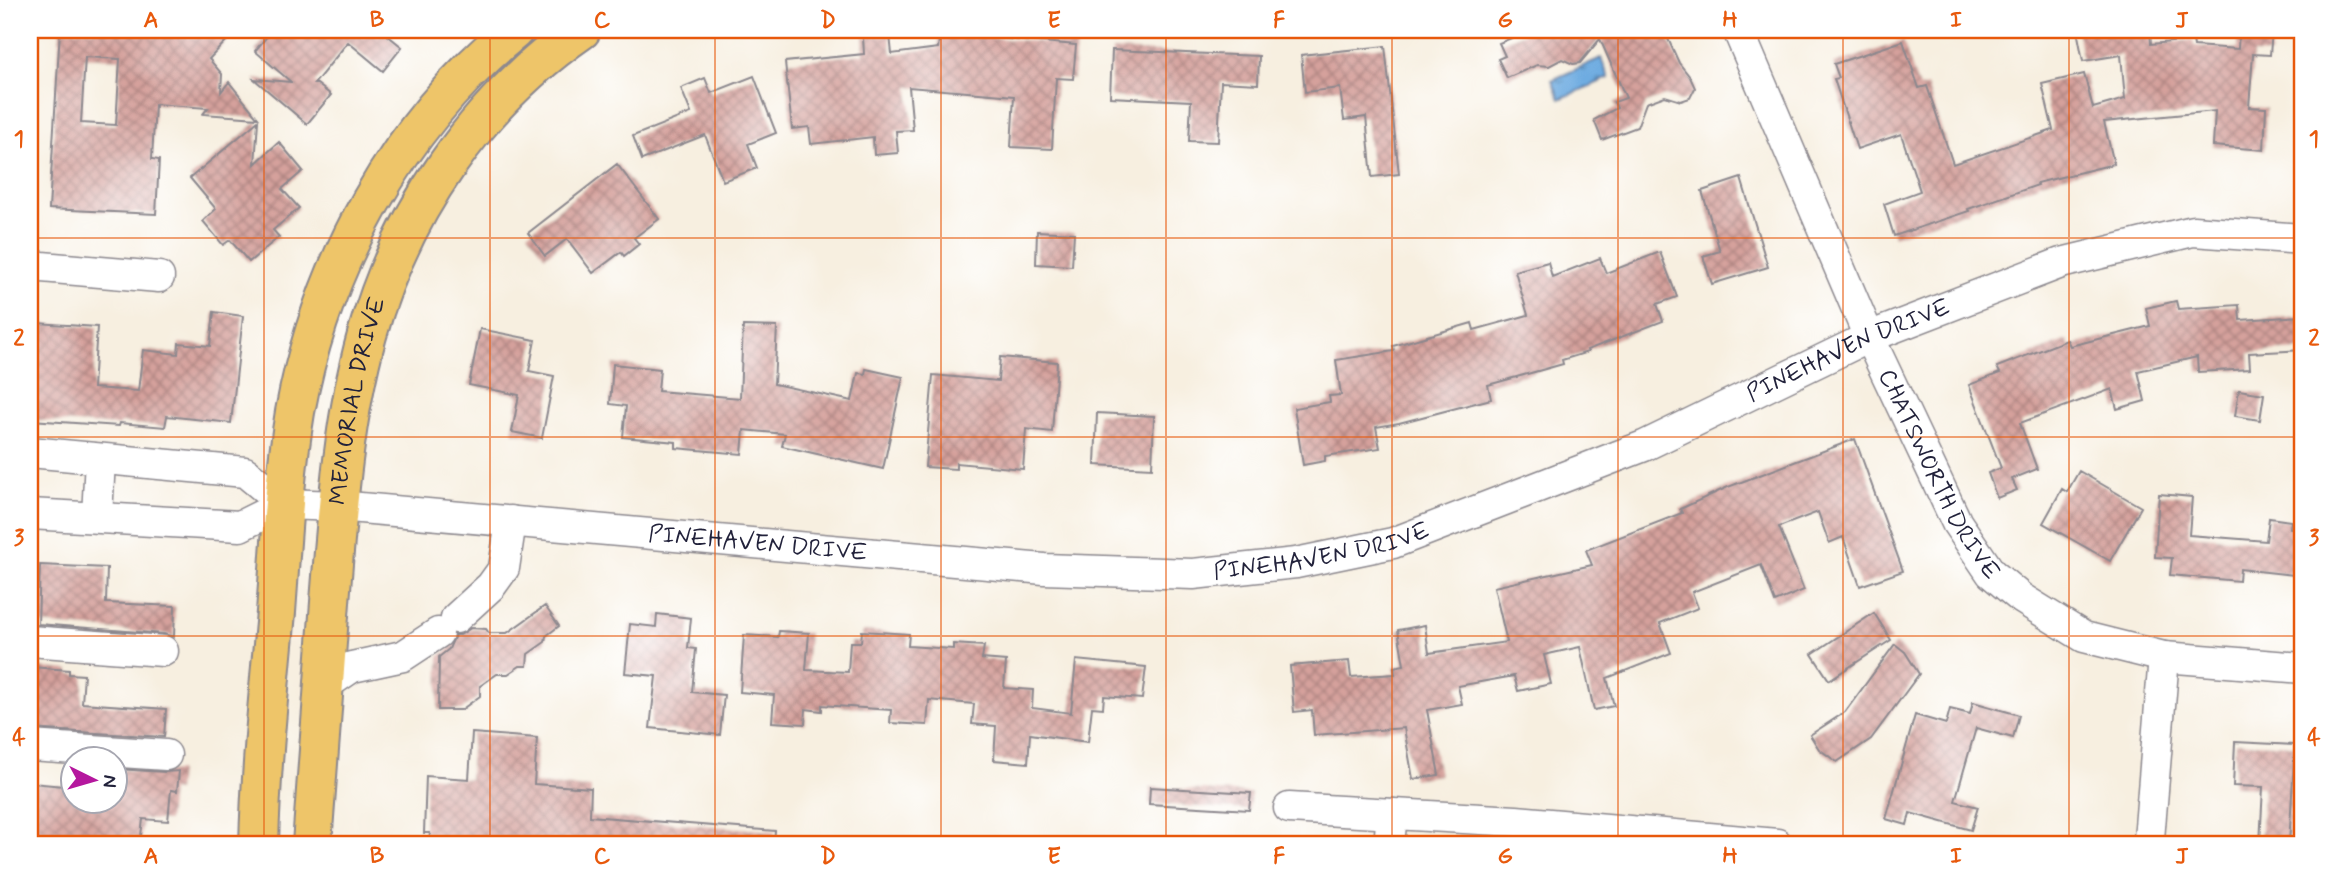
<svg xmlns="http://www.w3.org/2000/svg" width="2333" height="874" viewBox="0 0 2333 874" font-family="Mynerve,sans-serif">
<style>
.water{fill:url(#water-ripples);stroke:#48678e;stroke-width:2}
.building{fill:url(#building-cross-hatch);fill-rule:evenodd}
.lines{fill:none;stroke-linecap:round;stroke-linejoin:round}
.minor-casing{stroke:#8c888e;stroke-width:33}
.major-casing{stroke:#8c888e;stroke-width:42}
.minor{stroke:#fff;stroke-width:30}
.major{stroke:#eec569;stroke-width:38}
.grid{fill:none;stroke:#e8590c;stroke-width:2;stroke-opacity:0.55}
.labels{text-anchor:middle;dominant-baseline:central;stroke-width:5;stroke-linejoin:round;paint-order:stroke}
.street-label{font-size:24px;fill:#22223b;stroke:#fff}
.neatline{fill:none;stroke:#e8590c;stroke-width:2.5}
.grid-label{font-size:23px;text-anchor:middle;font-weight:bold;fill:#e8590c}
</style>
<defs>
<pattern id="water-ripples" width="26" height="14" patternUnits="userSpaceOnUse" patternTransform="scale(1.75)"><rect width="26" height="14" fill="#6eace1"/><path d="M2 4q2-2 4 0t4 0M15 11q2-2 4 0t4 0" fill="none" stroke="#5a8cb8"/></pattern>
<pattern id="building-cross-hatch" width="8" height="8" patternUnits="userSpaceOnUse" patternTransform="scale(1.75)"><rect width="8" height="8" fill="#d5a19c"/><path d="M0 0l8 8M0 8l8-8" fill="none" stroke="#ac8380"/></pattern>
</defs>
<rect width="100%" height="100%" fill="#fff"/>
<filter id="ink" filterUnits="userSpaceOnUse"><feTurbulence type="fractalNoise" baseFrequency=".0143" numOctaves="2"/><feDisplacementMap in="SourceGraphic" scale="14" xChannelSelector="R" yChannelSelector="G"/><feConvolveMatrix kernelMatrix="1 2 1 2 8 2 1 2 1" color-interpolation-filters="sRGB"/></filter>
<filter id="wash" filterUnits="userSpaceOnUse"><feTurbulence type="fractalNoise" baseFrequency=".00686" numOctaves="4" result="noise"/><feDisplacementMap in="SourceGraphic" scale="28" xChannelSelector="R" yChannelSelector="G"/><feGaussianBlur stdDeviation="1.57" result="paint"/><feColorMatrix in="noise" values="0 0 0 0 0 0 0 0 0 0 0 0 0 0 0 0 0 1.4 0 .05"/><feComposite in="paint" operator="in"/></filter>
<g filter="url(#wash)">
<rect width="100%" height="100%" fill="#f7efe0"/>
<path class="water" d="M1601,58l8,20 -49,21 -8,-19z"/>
<g id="blocks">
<path class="building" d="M60,30h86v4l82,5 -19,20 13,15 -1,18 8,-10 29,36 -55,-4 5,-6 -53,-4 -3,55 7,1 -3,54 -107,-5zM85,57l35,2 -4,66 -35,-2z
M272,30h109l21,17 -19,24 -35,-29 -34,42h3l14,11 -24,29 -53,-45 37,3 -36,-31z
M1531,30h133l15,33 11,14 5,11 -5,10 -9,3 -16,-5 -19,7 -9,24 -35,13 -8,-20 23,-12 -3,-6 12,-4 -26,-59 -20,24 -7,1 -11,-5 -13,7 -12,-1 -30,13 -9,-19 7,-3 -6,-13z
M2077,30h73l1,14 42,-4 1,6 44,3 1,-19h33l-2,25 -17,-1 -4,53 17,1 -2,42 -51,-4 2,-35 -111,11 10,42 -77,19 1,2 -70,24 1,2 -75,25 -10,-32 36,-13 -19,-57 -44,15 -23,-70 5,-1 -5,-14 69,-23 16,47 8,-2 26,78 100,-34 -11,-46 42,-10 9,34 32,-9 -4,-44 -38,6z
M940,33l136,12 -3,34 -17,-1 -4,71 -41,-2 3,-51 -105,-9 4,43 -17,1 2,22 -24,2 -1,-18 -62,7 -2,-17 -17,2 -7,-67 79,-8 -1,-17 27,-2 2,19 46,-6z
M1385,46l14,128 -27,3 -6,-60 -22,3 -4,-32 -35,4 -4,-37z
M1112,50l147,6 -1,28 -37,-2 -3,60 -29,-1 2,-40 -81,-4z
M754,76l22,57 -28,11 9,24 -34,13 -18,-46 -63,25 -9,-24 58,-23 -10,-25 24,-10 6,15z
M258,121l-3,43 24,-22 24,29 -21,18 17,19 -26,22 6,7 -30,25 -19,-22 -7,5 -20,-24 13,-12 -26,-31z
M617,164l42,55 -25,19 5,6 -15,12 -3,-4 -28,21 -26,-34 -22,17 -17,-23z
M1741,178l27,89 -56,17 -9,-28 17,-5 -18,-60z
M1037,231l37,2 -2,33 -36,-2z
M1660,252l17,45 -20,7 6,17 -76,29 1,2 -26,8 1,4 -75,21 3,14 -92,24 -23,4 4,21 -55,8v5l-22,4 -9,-57 36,-6 -1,-6 12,-1 -5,-35 58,-9 -1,-5 79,-23 2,7 54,-15 -13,-44 33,-9 4,15 48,-19 6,15z
M2176,301l2,8 61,-4 1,15 63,-4v34l-54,3 1,16 -52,3 -1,-15 -59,14 7,30 -28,8 -5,-20 -92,34 17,46 -25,10 5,11 -20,8 -9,-25 13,-5 -32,-83 31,-12 -3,-6 70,-27 3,6 80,-20 -4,-18z
M214,312l29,4 -12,107 -64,-7 -2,11 -45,-4 -1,3 -88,-6 6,-97 60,4 -4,61 45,3 5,-41 35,4 1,-11 31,3z
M743,326l34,1 -3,57 78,17 6,-28 7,1 1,-5 37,8 -20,92 -101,-23 3,-12 -41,-4 -2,24 -66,-6v-6l-53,-5 3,-31 -16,-2 3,-40 47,5 -2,22 82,7z
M480,329l55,11 -6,31 25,5 -12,62 -30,-6 7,-37 -50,-10z
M1000,357l57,5 -5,70 -26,-3 -3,40 -67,-6v6l-31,-2 8,-92 65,6z
M2239,390l25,4 -4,26 -25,-4z
M1097,413l57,3 -2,52 -57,-3z
M1855,439l48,132 -43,15 -17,-49 -14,6 -11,-31 -39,15 25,63 -29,12 -14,-37 -69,27 6,16 -38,15 11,30 -64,25 7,28 -20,4 -14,-63 -36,8 7,29 -33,7 -4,-15 -56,10 4,18 -35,6 12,65 -26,4 -9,-51 -90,7 -2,-25 -18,2 -4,-46 59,-5 2,16 44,-3 -1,-7 10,-2 -6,-35 27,-5 4,28 78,-11 -13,-55 98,-22 -6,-15 96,-37 -2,-4 48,-22z
M2079,471l62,36 -31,54 -67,-38 19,-34 5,3z
M2159,494l33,3 -3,38 77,6 3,-23 22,3 -1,7 13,2v46l-63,-7 -1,12 -69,-6 2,-17 -17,-1z
M40,565l67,3 -1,35 69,3 -1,31 -10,-3 -126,-10z
M545,606l14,20 -13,10 -1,6 -17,12 -1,12h-7l-12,8h-11l-17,12v10l-19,14h-23l1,-53 10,-8 6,-14h5l11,-7 15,1 3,4h18z
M1874,613l17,27 -62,40 -17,-26z
M657,614l34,4 -3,30 8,1 -4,43 32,3 -4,40 -70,-7 6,-52 -31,-3 5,-49 26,3z
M779,631l30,2 -3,37 42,2 2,-30h11l1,-11 47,3 -1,12 45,3v-5l31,2 -2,13 24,2 -2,27 29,2 -1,18 39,5 5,-53 70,7 -4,32 -38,-3 -1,12 -11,-1 -4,35 -58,-8 -2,29 -34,-3 2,-34 -24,-2 2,-20 -45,-4 -2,25 -37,-2 1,-13 -69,-5v6l-16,-2 -1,15 -33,-2 2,-27 -34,-3 4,-57 34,2z
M1895,644l10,8 14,22 -48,65 -34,23 -18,-13 -9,-14 35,-23z
M31,667l38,3v4l15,1 -2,28 84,6 -2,28 -134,-8z
M1973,702l46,13 -6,23 -37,-10 -21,73 23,6 -7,23 -61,-17 -3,12 -21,-6 29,-104 31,9 4,-15 20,5z
M472,733l65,5 -3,46 57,4 -1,28 185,15 -1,13h-345l1,-11h-6l2,-57 43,3z
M2235,742l60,3 -6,99h-29l3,-57 -30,-1z
M116,769l49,3 14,-1 -2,20 -6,-1 -3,31 -25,-2 -3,25h-110l2,-61 42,4v14h42z
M1150,787l101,6 -2,17 -100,-6z"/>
</g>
</g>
<g filter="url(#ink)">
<use href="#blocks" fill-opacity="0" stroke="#8c888e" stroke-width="2"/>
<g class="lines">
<g class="minor-casing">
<g id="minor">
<path id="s1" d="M1738,30l131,307 88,186 34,50 30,25 63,39 80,20 139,11"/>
<path d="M30,266l129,11"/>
<path d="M30,452l215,20 39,32"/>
<path id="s2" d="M30,514l210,12 44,-22 54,2 706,63 149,5 103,-11 97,-20 251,-97 225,-109 192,-74 132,-32 110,8"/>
<path d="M97,516l3,-56"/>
<path d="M456,618l35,-32 13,-18 7,-47"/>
<path d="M30,641l133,10"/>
<path d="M324,686l28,-19 51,-11 35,-23"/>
<path d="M30,746l136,9"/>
<path d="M1289,808l227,13 261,23"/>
<path d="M2149,839l15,-182"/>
<path d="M1389,844l3,-30"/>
</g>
</g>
<g class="major-casing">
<g id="major">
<path d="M259,844c2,-77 10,-155 17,-232 5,-66 8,-134 19,-200 27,-148 103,-287 219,-382"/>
<path id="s3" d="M312,844c6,-81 12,-161 18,-242 7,-89 13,-181 37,-267 34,-122 110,-233 214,-305"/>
</g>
</g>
<use href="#minor" class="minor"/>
<use href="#major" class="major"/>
</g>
</g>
<path class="grid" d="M264,30v814M490,30v814M715,30v814M941,30v814M1166,30v814M1392,30v814M1618,30v814M1843,30v814M2069,30v814M30,238h2273M30,437h2273M30,636h2273"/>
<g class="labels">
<g class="street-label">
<text stroke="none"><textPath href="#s2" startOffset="1869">PINEHAVEN DRIVE</textPath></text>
<text stroke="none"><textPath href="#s3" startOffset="446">MEMORIAL DRIVE</textPath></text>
<text stroke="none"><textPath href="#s1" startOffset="488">CHATSWORTH DRIVE</textPath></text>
<text stroke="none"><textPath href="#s2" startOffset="735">PINEHAVEN DRIVE</textPath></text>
<text stroke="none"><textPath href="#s2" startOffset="1302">PINEHAVEN DRIVE</textPath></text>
</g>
</g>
<rect width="2333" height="874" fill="none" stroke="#fff" stroke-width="77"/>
<g transform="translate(94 780) rotate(95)"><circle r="33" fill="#ffffff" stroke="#a7a7b1" stroke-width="2"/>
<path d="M0-5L12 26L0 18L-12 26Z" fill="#b5179e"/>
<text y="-10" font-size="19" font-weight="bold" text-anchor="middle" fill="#22223b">N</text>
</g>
<rect x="38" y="38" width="2256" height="798" class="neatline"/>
<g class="grid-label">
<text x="151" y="27">A</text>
<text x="377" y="27">B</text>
<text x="602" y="27">C</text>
<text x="828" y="27">D</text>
<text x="1054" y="27">E</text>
<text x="1279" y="27">F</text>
<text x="1505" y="27">G</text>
<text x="1730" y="27">H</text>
<text x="1956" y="27">I</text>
<text x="2182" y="27">J</text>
<text x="19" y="146">1</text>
<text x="2314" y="146">1</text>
<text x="19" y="345">2</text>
<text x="2314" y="345">2</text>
<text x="19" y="545">3</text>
<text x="2314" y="545">3</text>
<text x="19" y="744">4</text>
<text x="2314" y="744">4</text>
<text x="151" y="863">A</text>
<text x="377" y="863">B</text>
<text x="602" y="863">C</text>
<text x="828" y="863">D</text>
<text x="1054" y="863">E</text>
<text x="1279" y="863">F</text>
<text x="1505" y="863">G</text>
<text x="1730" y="863">H</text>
<text x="1956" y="863">I</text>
<text x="2182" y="863">J</text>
</g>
</svg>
